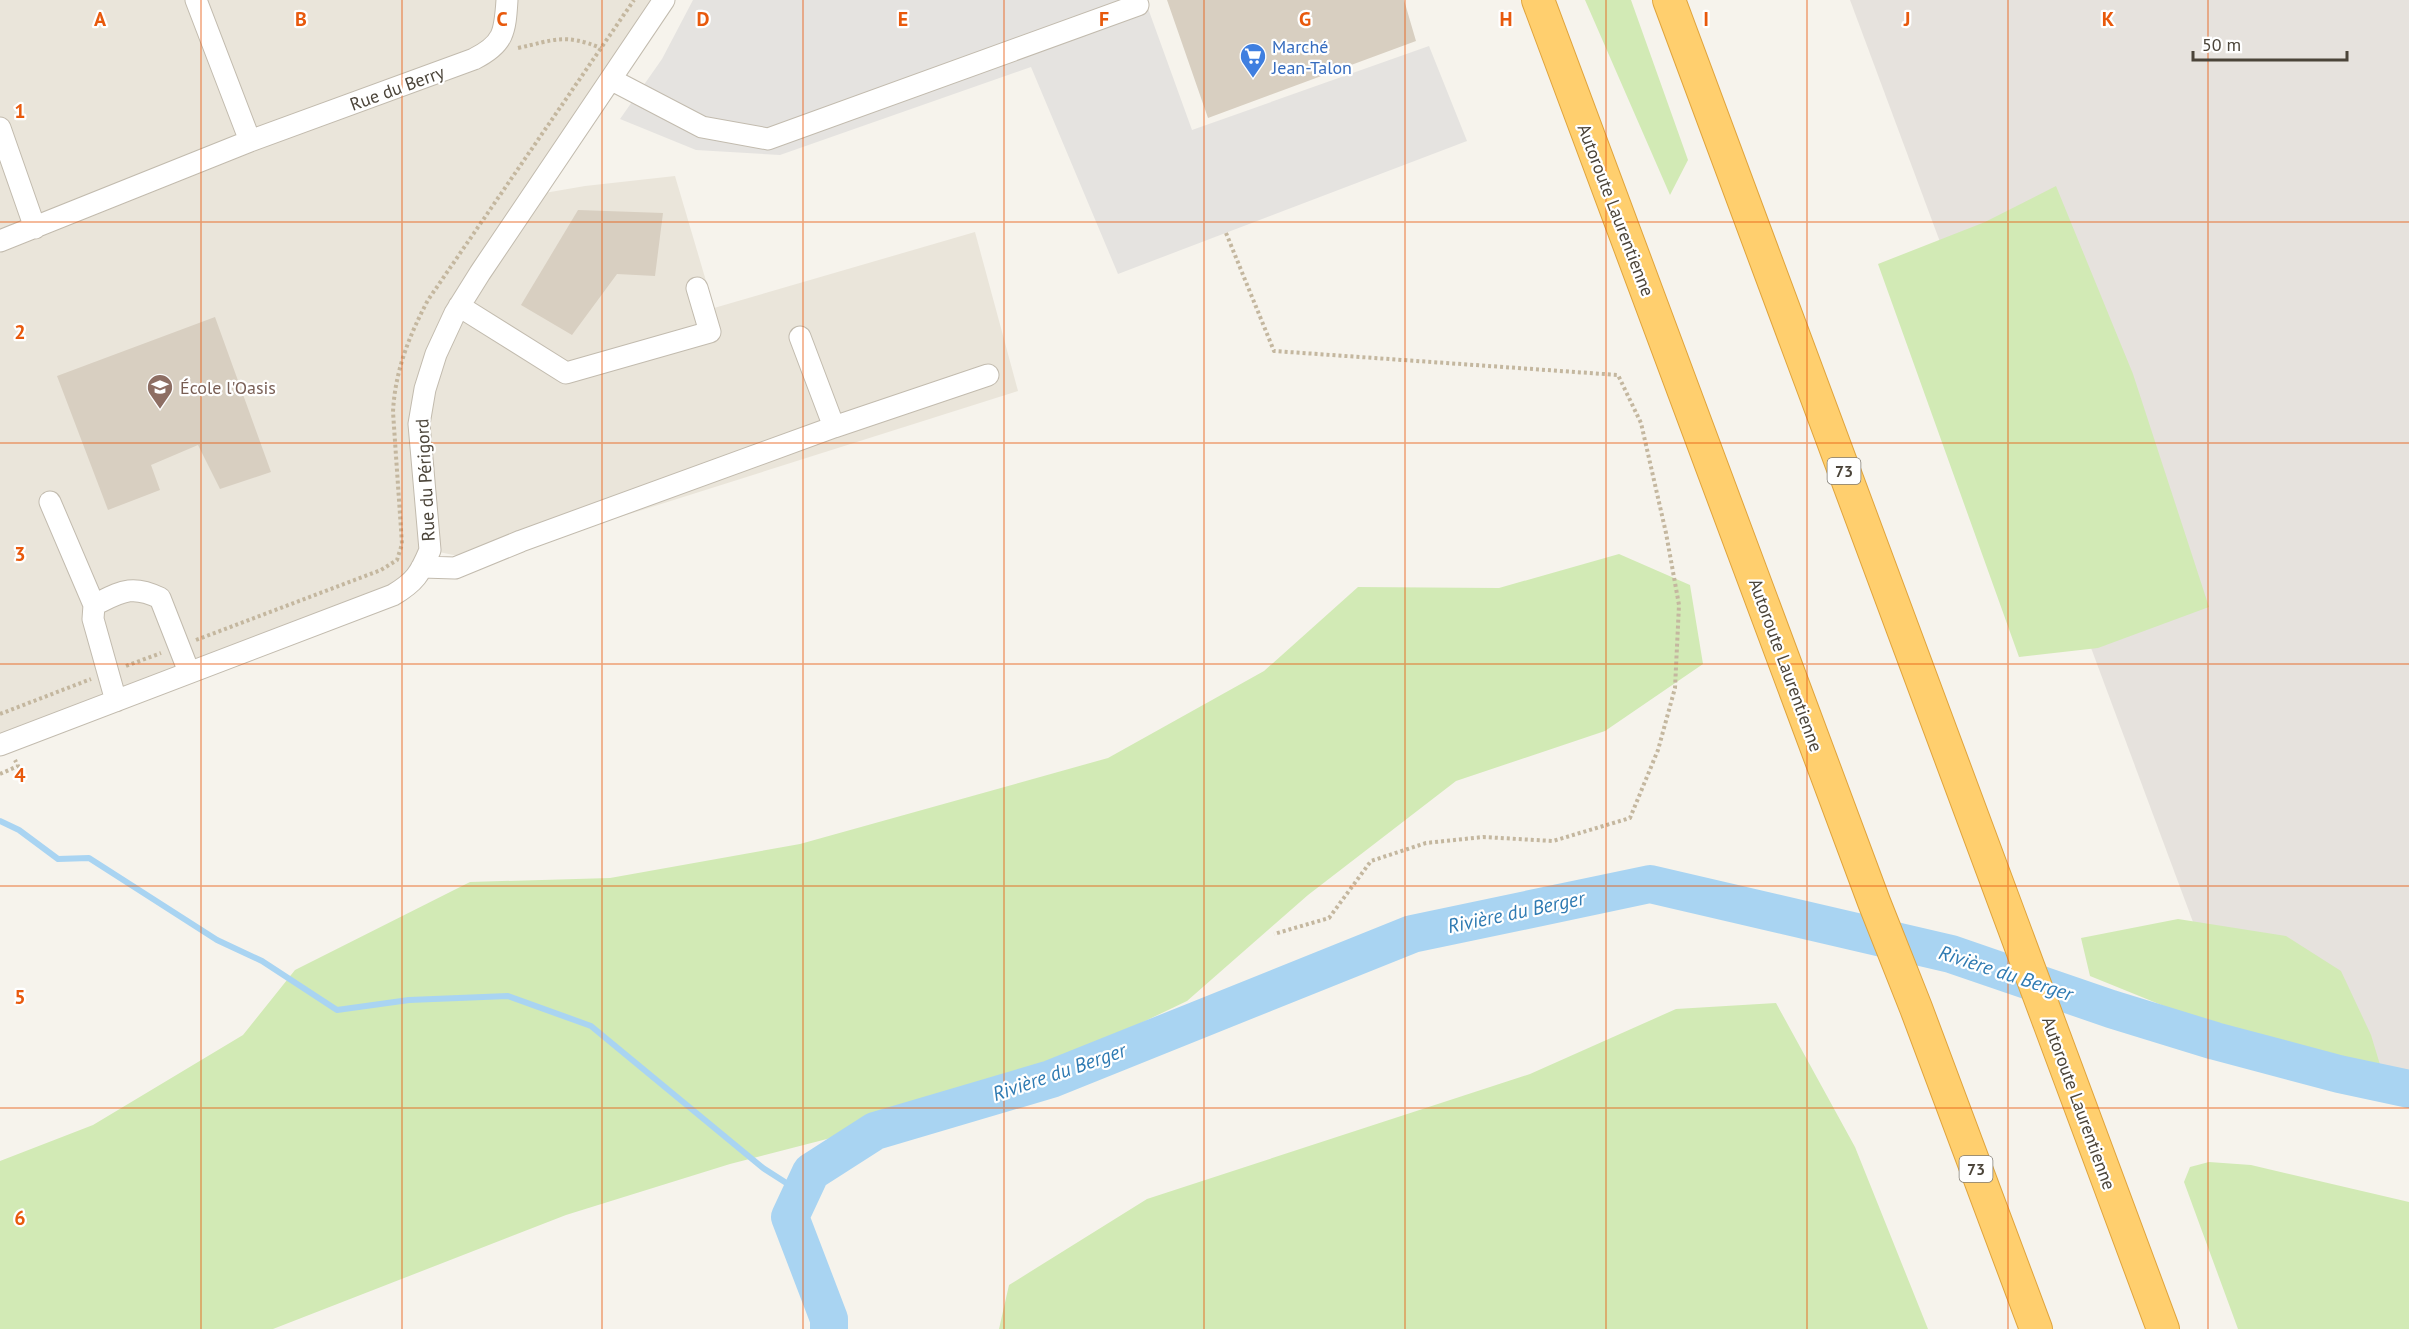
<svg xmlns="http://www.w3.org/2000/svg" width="2409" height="1329" viewBox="0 0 2409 1329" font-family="'PT Sans',sans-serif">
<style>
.residential{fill:#eae5da}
.industrial{fill:#e6e2dd}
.green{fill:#d2eab5}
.parking{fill:#e5e3e0}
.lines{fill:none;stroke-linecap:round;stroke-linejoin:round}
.stream{stroke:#a9d4f2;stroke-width:6}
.river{stroke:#a9d4f2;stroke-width:38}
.building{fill:#d8cfc1}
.minor-casing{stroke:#c2bbae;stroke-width:23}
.highway-casing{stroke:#e0a43c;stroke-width:34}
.path{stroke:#c4b79f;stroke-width:4;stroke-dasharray:3 3;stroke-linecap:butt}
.minor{stroke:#fff;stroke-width:21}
.highway{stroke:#ffcf6e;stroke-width:32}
.grid{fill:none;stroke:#e8590c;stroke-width:1.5;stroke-opacity:0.55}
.labels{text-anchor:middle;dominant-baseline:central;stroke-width:4.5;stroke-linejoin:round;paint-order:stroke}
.shield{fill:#fff;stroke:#817c74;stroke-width:1.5}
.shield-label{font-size:16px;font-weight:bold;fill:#4b4439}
.shop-label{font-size:18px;fill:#366cbe;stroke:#fff;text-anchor:start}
.street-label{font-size:18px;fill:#4b4439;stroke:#fff}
.education-label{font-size:18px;fill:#785e54;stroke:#fff;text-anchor:start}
.water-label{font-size:20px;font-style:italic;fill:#2e7ab2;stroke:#fff}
.grid-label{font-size:20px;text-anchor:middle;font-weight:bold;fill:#e8590c;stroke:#fff;stroke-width:4.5;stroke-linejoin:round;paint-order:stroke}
</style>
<rect width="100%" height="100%" fill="#f6f3ec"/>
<path class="residential" d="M0,0h664l-131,195 52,-9 90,-10 39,132 261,-76 43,159 -537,170 -51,-11 -20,34 -410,161z"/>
<path class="industrial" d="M1850,0h559v1097l-7,1 -161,-47z"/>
<path class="green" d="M1585,0h46l57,160 -18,35z
M2056,186l77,188 76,233 -111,41 -79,9 -141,-393 107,-42z
M1619,554l71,31 13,79 -98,67 -149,50 -148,114 -121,106 -205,98 -252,65 -164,51 -293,114h-273v-168l93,-36 150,-90 52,-65 175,-88 140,-4 190,-34 308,-86 156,-87 94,-84 141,1z
M2178,919l108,17 55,35 30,64 10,33 -153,-36 -138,-56 -9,-38z
M1776,1003l79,144 73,182h-929l10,-44 138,-86 383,-125 146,-65z
M2209,1162l42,3 158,37v127h-171l-54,-147 6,-15z"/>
<path class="parking" d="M693,0h452l47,130 237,-84 38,95 -349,133 -87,-207 -251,88 -84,-5 -76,-31 42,-60z"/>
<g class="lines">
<path class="stream" d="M0,821l19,9 39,29 31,-1 128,82 45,21 75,49 72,-10 99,-4 83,30 172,142 39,25"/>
<path class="river" d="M829,1329v-10l-39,-102 21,-45 64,-41 176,-52 361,-145 238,-50 301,70 160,55 104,32 124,33 70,15"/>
</g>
<path class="building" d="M1167,0h237l12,41 -208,77z
M578,210l85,3 -8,63 -38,-2 -45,61 -51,-30z
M215,317l56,155 -51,17 -22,-44 -47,20 9,25 -52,20 -51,-134z"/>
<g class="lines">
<g class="minor-casing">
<path id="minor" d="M196,0l54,141
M612,80l90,47 66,12 370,-134
M0,128l35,100
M0,241l250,-100 224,-82c30,-15 31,-27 33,-59
M459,306l107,67 144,-41 -13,-44
M800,337l34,90
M50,502l44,103
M422,567l33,1 66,-27 313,-114 154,-52
M116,701l-23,-82 1,-14c27,-13 37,-21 66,-7l29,74
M0,745l393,-150c22,-13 27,-21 37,-45l-11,-126 6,-35 11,-35 19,-41 25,-40 184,-273"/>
</g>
<g class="highway-casing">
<path id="highway" d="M1538,0l336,902 42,106 120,321
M1669,0l494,1329"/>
</g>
<path class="path" d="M518,48c37,-8 46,-15 83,0
M1226,233l48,118 344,24 23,48 25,110 13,72 -4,83 -17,62 -28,68 -77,23 -70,-4 -57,6 -55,18 -42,57 -55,16
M196,640l185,-70 16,-10 5,-16 -9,-132c2,-41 16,-76 35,-112l206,-300
M126,666l35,-13
M0,714l91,-35
M0,774l18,-8 -3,-6"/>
<use href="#minor" class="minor"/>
<use href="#highway" class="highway"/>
</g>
<path class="grid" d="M201,0v1329M402,0v1329M602,0v1329M803,0v1329M1004,0v1329M1204,0v1329M1405,0v1329M1606,0v1329M1807,0v1329M2008,0v1329M2208,0v1329M0,222h2409M0,443h2409M0,664h2409M0,886h2409M0,1108h2409"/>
<defs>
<g id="supermarket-pin" transform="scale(1.35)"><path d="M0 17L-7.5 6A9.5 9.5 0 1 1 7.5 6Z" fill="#3f7fe0" stroke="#fff"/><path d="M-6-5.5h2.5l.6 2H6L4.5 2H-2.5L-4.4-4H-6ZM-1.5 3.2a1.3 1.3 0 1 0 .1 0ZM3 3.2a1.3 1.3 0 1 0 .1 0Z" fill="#fff"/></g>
<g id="school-pin" transform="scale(1.35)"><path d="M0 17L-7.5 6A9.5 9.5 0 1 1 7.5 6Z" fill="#8d6e63" stroke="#fff"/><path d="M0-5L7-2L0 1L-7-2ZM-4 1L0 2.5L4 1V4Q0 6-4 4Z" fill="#fff"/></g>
</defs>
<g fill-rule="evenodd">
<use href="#supermarket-pin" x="1253" y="56"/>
<use href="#school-pin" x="160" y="387"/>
</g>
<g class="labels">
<g class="shield">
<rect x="1827.5" y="458" width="33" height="26" rx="4.5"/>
<rect x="1959.5" y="1156" width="33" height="26" rx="4.5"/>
</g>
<g class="shield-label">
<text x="1844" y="471">73</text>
<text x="1976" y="1169">73</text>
</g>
<g class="shop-label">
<text x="1272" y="46">Marché<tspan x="1272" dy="21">Jean-Talon</tspan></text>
</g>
<g class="street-label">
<text transform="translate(397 88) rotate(-20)">Rue du Berry</text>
<text transform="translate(1616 210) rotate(69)">Autoroute Laurentienne</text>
<text transform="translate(425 480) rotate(-93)">Rue du Périgord</text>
<text transform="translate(1786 665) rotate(70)">Autoroute Laurentienne</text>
<text transform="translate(2079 1103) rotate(70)">Autoroute Laurentienne</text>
</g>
<g class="education-label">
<text x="180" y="387">École l'Oasis</text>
</g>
<g class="water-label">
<text transform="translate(1516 912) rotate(-12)">Rivière du Berger</text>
<text transform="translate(2006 973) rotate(18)">Rivière du Berger</text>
<text transform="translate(1059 1072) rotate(-19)">Rivière du Berger</text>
</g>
</g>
<g class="grid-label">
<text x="100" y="26">A</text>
<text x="301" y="26">B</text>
<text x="502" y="26">C</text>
<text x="703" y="26">D</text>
<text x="903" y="26">E</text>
<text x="1104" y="26">F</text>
<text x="1305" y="26">G</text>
<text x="1506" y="26">H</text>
<text x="1706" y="26">I</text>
<text x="1907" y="26">J</text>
<text x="2108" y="26">K</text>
<text x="20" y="118">1</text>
<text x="20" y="339">2</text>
<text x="20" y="561">3</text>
<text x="20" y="782">4</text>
<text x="20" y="1004">5</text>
<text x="20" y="1225">6</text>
</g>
<path d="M2193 51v9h154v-9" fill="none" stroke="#4b4439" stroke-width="3"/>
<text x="2202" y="51" font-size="18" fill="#4b4439" stroke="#ffffff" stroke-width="4.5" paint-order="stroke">50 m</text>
</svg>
